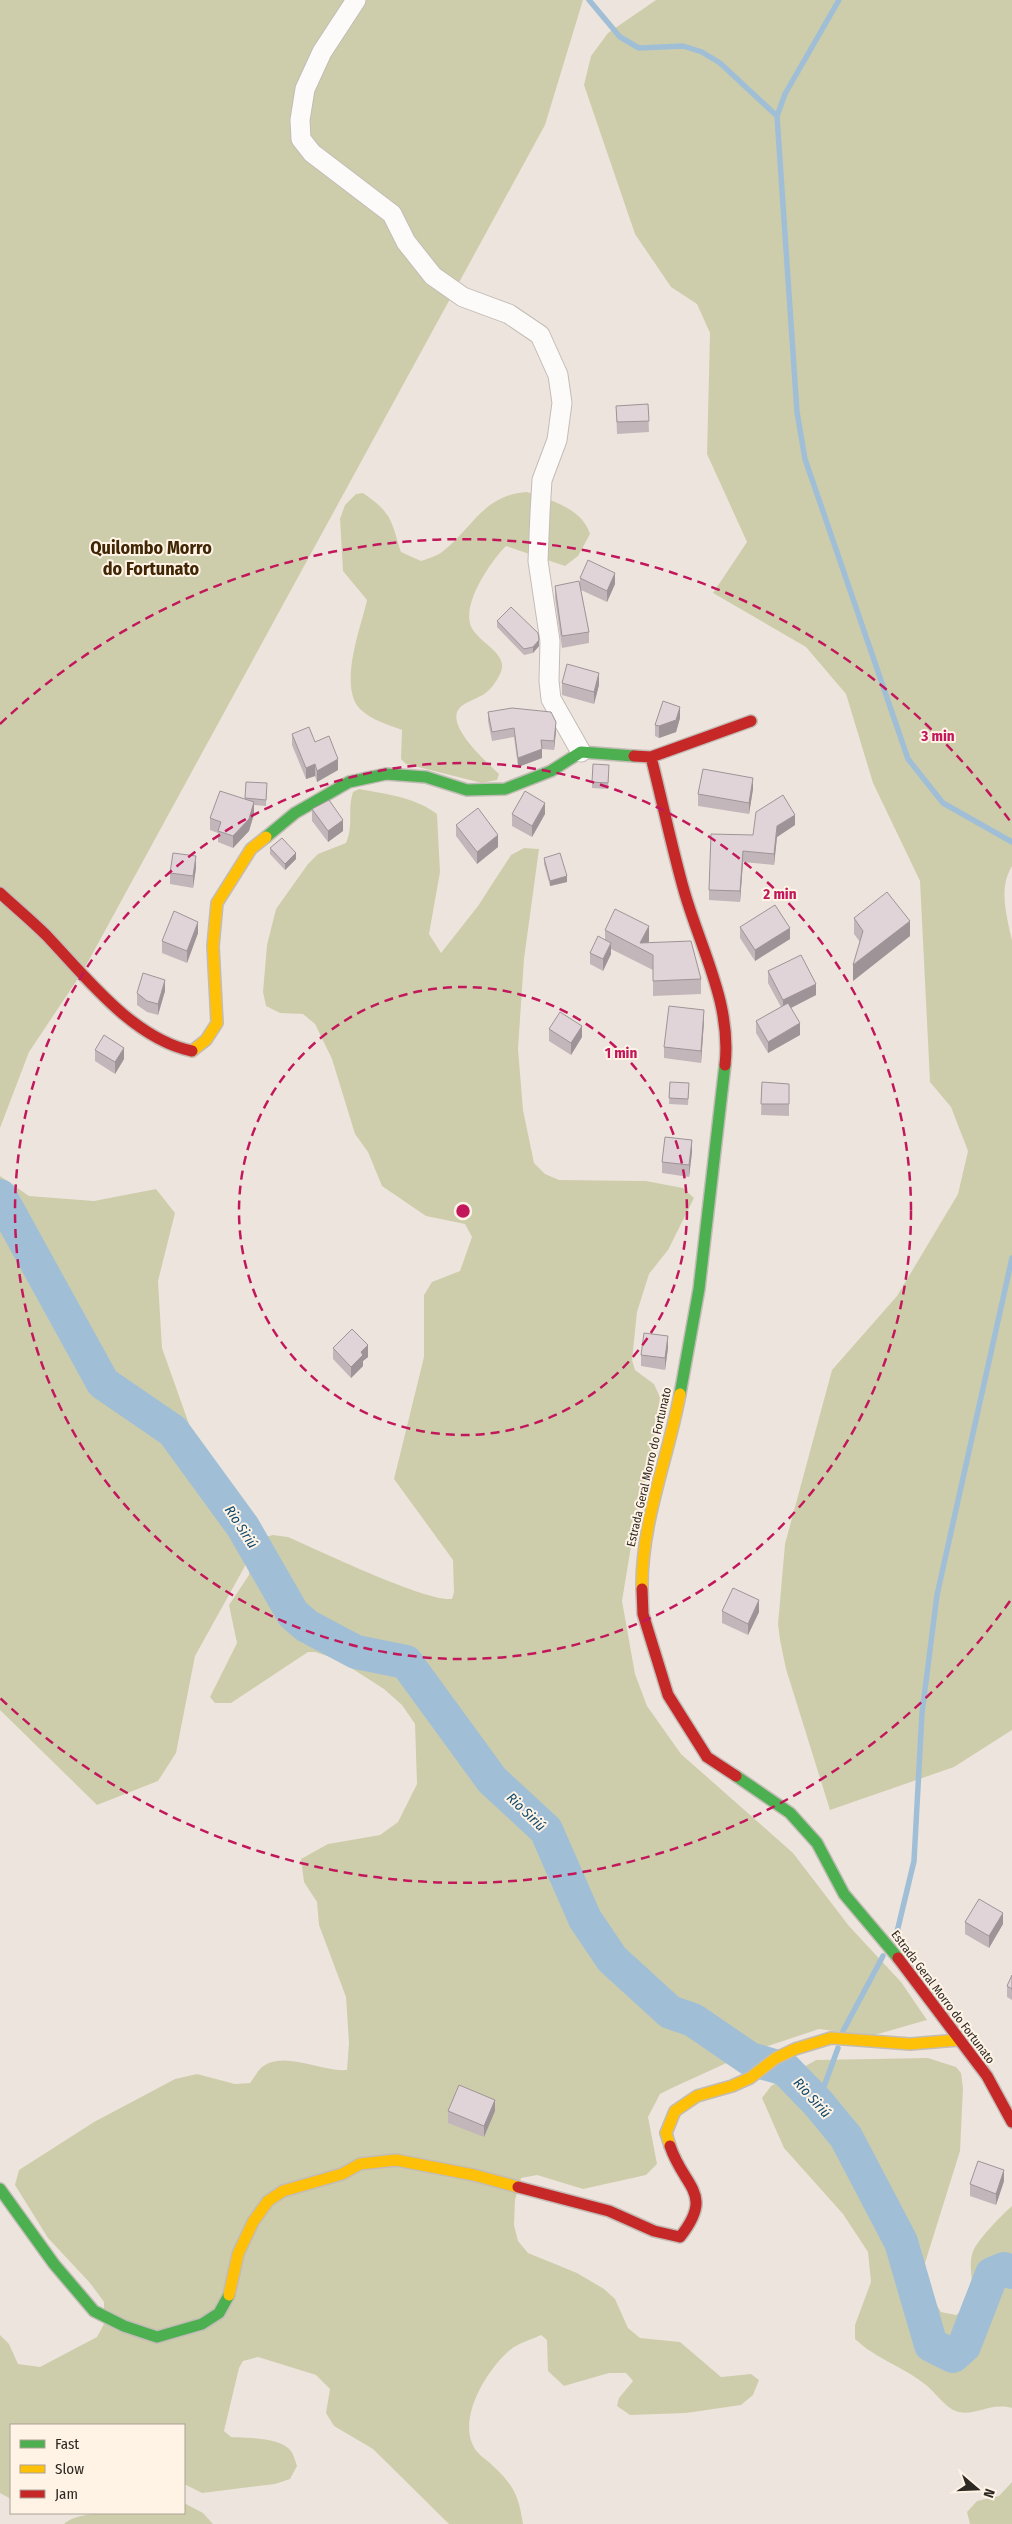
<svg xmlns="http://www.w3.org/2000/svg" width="1012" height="2524" viewBox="0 0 1012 2524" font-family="'Fira Sans Condensed',sans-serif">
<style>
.forest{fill:#cecdab}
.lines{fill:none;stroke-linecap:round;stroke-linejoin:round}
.stream{stroke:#a0bfd6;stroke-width:5.5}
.river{stroke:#a0bfd6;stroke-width:34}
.street-casing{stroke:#c3bcb6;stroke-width:21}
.fast-casing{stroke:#c3bcb6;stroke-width:14}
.slow-casing{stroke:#c3bcb6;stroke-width:14}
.jam-casing{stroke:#c3bcb6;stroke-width:14}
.street{stroke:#fcfbfa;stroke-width:19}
.fast{stroke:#4caf50;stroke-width:11}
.slow{stroke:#ffc107;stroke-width:11}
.jam{stroke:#c62828;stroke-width:11}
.wall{fill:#c2b6ba}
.shaded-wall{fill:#9e9497}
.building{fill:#e1d4d8;stroke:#9e9497}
.ring{fill:none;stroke:#c2185b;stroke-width:2.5;stroke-dasharray:9 6}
.labels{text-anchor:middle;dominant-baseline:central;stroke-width:4;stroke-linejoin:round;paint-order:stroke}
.street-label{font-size:12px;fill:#2d2822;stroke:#fff3e6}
.water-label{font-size:14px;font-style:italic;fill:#0d496c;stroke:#fff3e6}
.district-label{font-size:18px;font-weight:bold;fill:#402604;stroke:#fff3e6}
.centre{fill:#c2185b;stroke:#fff3e6;stroke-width:2.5}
.ring-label{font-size:15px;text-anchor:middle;font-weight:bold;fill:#c2185b;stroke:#fff3e6;stroke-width:4;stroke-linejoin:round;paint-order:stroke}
</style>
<rect width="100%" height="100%" fill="#ede5dd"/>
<path class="forest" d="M0,0h583l-38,125 -462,846 -54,81 -29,76z
M656,0h356v866c-14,23 -5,50 0,75v789l-58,37 -124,43 -44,-141 -6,-29 -2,-16 7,-80 47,-174 65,-74 61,-102 10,-43 -17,-44 -21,-25 -10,-201 -47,-98 -27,-89 -40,-47 -93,-54 34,-51 -40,-88 3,-121 -13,-29 -26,-17 -36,-53 -51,-149 7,-29 17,-23z
M527,492c23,8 55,16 63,42l-12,22 -13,10 -59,-20c-15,15 -48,62 -33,84 7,11 27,21 29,34 1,6 -2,10 -4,14 -11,19 -18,17 -35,27 -24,16 24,57 36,69l-2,6 -15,3 -76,-19 -5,-5 1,-29c-13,-5 -31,-10 -42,-21 -22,-23 1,-82 7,-109l-24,-29 -3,-52 5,-14 11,-11 7,-1c29,20 28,27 38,59l20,9c6,-2 16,-5 21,-9 31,-24 41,-57 85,-60z
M359,789c27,5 56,8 78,25l3,58 -11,62 12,19 37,-47 33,-51 13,-7 15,1 -15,110 -6,90 5,61 11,53 11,11 14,6 87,1 37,7 11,10 -26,52 -19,24 -12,38 -5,48 3,10 19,14 6,13 -5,48 -19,71 -14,85 13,73 12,32 34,48 112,99 56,73 52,56 26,38 -56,16 -52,-7 -66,22 -79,36 -14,7 -12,23 9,47 -11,11 -63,14 -46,-14 -16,3 -6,22 -1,25 4,16 10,12 49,20 27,16 11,10 13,29 12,10 40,4 41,35 30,-3 8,6 -6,15 -12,10 -55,8 -56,2 -13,-9 2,-8 14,-17 -7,-8h-17l-45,13 -16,-15 -1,-31 -6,-5c-10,5 -23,8 -31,15 -23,19 -54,70 -35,99 4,6 12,11 17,16 21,19 27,31 31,59h-74l-76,-75 -39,-23 -8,-13 4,-24 -14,-14 -58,-18 -15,4 -4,7 -15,63 7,6c15,1 50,0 60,14 3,4 4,10 6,15l-7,13 -15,5 -73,9 -18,-9v-59h-173v74l-11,-6v-158l9,9 9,20 22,3 57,-30 7,-13v-22l-14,-19 -42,-45 -33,-53 4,-15 75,-48 81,-43 22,-5 38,10 15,-1c4,-5 9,-15 15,-18 23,-13 56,7 82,5l2,-27 -3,-46 -27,-72 -2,-23 -13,-20 -3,-23 27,-15 52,-9 18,-13 19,-38 -2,-60 -13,-19 -18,-16 -47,-30 -22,-7h-7l-77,51h-16l-5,-6 27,-54 -8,-38 20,-30 1,-15 8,-21 15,-4 15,2c30,13 138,65 164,62l2,-7 -1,-32 -59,-81 30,-122v-62l8,-13 28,-11 12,-34 -7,-13 -39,-8 -44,-30 -14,-34 -13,-18 -23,-75 -17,-35 -12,-10 -23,-1 -14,-7 -3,-14 4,-47 9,-36 32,-45 10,-10 28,-11c8,-19 1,-33 7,-51z
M0,1176l29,20 65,5 62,-12 19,24 -17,68 4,67 44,124 35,60 4,34 -50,90 -19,97 -18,28 -61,24 -97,-95z
M928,2058l28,9 5,6 2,15 -3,63 -35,112 4,30 12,19 15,3c30,-20 6,-45 19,-68 9,-14 25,-30 37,-41v202c-22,-6 -36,8 -53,4 -12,-2 -23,-19 -33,-27 -22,-18 -50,-26 -71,-46v-14l16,-43 -3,-30 -25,-38 -59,-66 -22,-50 9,-12 45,-26z
M1012,2482v42h-42l-3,-12 10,-11 22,-5z
M184,2503l19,10 10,11h-149c15,-17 95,-11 120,-11z"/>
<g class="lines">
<path class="stream" d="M589,0l31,37 19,11 44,-2 19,6 18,11 57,53
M839,0l-54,94 -8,22 20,296 8,47 103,300 35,44 69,39
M897,1932l17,-71 8,-148 15,-118 75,-337
M843,2031l40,-75
M818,2103l20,-55
M1011,2271l1,-1"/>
<path class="river" d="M0,1196l103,187 70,48 70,96 50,87 14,12 49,26 50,10 86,118 54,50 39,89 27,40 58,53 23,8 57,39 35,10 33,34 28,34 55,105 30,103 22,11 11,-10 28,-72 12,-5 8,3"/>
<g class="street-casing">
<path id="street" d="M356,0l-34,52 -17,37 -5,31 1,19 11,14 80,61 14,28 27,34 30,21 46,17 31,21 18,40 4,28 -5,37 -15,40 -2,33 -2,48 12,80 -1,40 2,18 30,53"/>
</g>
<g class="fast-casing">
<path id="fast" d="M266,837l29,-24 54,-31 37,-8 40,3 41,13 38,-1 46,-18 30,-19 53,4
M680,1394l19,-105 26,-224
M736,1776l54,37 27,30 27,51 54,64
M0,2189l54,75 40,47 30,15 33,11 45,-13 17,-11 10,-18"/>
</g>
<g class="slow-casing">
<path id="slow" d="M192,1051l14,-11 11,-17 -4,-77 4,-43 34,-54 15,-12
M642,1589c-1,-67 26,-130 38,-195
M670,2146l-4,-13 9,-22 22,-15 35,-10 18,-8 26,-20 19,-9 36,-11 79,6 48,-4
M229,2295l9,-41 15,-32 15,-21 15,-10 59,-17 18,-10 36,-4 78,15 44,12"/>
</g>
<g class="jam-casing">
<path id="jam" d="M634,756l17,1 100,-36
M651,757c11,43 20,87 32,130 16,59 49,115 42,178
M0,893c15,14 31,27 46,42 39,41 87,104 146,116
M642,1589l1,25 25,81 39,62 29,19
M898,1958l89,118 25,46
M518,2187l91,24 45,20 26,6c35,-44 4,-49 -10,-91"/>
</g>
<use href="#street" class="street"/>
<use href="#fast" class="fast"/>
<use href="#slow" class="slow"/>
<use href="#jam" class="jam"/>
</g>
<path class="wall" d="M648,404l1,28 -32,2 -1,-28z
M580,578l35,6 -8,18 -26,-12 8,42v11l-27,5 -7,-50v-12l25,-3z
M497,621l42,25 -6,7 -9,2 -27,-28z
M562,683l37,2 -5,19 -32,-9z
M488,712l68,19 -2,19 -12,-1v9l-24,9 -4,-30 -22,4 -4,-20z
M680,718l-4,14 -17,6 -4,-2v-11z
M292,734l23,8 23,28 -21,12 -2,-6 -9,3 -14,-34z
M609,771l-1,18 -16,-1v-6z
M246,782l21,7 -1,17 -12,-1v9l-5,17 -16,17 -15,-6v-9l-8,-3v-12l35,-19z
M753,789l-4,25 -51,-8v-12z
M312,809l31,22 -15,11 -16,-21z
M512,814h33l-13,23 -20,-11z
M456,825l42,22 -21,17 -21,-28z
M795,825l-18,12 -3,28 -31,-3 -3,40 -31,-2v-10l44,-55z
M270,848l26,11 -11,11 -15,-16z
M544,858l23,24 -17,4 -6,-22z
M196,868l-3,20 -23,-4v-11z
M854,918l56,18 -57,45 7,-39 -6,-8z
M740,927l50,12 -35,22 -15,-23z
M605,930l44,11 -1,1 53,37v15l-48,2v-26l-42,-21v5l-8,17 -13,-7v-11l15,-13z
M198,933l-11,30 -25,-10v-12z
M768,971l48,24 -25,13 9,27 -32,18 -12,-20v-12l25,-14 -13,-24z
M165,991l-7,24 -11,-3 -10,-7v-12z
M704,1021l-3,42 -37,-5v-11z
M549,1029l33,8 -11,18 -22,-14z
M95,1050l29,9 -9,15 -20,-13z
M670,1082l19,7 -1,16 -19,-1z
M762,1082l27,2v32l-28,-1z
M692,1152l-3,25 -27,-4v-11z
M333,1348l35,9 -5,4v5l-12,12 -18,-19z
M668,1348l-3,22 -24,-4v-11z
M722,1611l37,1 -11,23 -26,-12z
M965,1922l38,2 -14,24 -24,-14z
M1012,1975v25l-5,-3v-11z
M448,2111h47l-11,26 -36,-14z
M1004,2181l-8,24 -26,-9v-12z"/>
<path class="shaded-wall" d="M615,573v11l-8,18v-11z
M539,640v6l-6,7v-6z
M599,673v12l-5,19v-12z
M680,707v11l-4,14 -17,6v-12z
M556,722v9l-2,19v-9z
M542,749v9l-24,9v-9z
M338,759v11l-21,12v-11z
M315,764v12l-9,3v-11z
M753,778v11l-4,25v-11z
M254,802v12l-5,17 -16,17v-12z
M545,803v11l-13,23v-11z
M795,815v10l-18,12 -3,28v-11l3,-28z
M343,820v11l-15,11v-11z
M498,835v12l-21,17v-12z
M743,851v11l-3,40v-11z
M296,853v6l-11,11v-6z
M196,856v12l-3,20v-12z
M567,876v6l-17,4v-5z
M910,921v15l-57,45v-16z
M198,922v11l-11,30v-12z
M649,926v15l-5,9 -4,-7z
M790,928v11l-35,22v-11z
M611,943v11l-8,17v-12z
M165,980v11l-7,24v-11z
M816,984v11l-33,17v-12z
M704,1010v11l-3,42v-12z
M800,1023v12l-32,18v-11z
M582,1026v11l-11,18v-12z
M124,1048v11l-9,15v-12z
M692,1140v12l-3,25v-12z
M668,1336v12l-3,22v-12z
M368,1345v12l-5,4v5l-12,12v-11l10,-15z
M759,1600v12l-11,23v-11z
M1003,1913v11l-14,24v-12z
M495,2100v11l-11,26v-11z
M1004,2170v11l-8,24v-11z"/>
<path class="building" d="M648,404l1,17 -32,1 -1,-16z
M588,560l27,13 -8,18 -27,-13z
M579,581l10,51 -27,4 -7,-50z
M511,607l27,26 1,7 -6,7 -9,2 -27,-28z
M567,664l32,9 -5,19 -32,-9z
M663,701l17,6 -4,13 -17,6 -4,-1z
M512,708l39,4 5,10 -2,19 -13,-1 1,9 -24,9 -4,-30 -22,4 -4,-20z
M309,727l6,15 14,-6 9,23 -21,12 -2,-7 -9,4 -14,-34z
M593,764l16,1 -1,18 -16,-1z
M703,769l50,9 -4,25 -51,-9z
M246,782l21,1 -1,17 -21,-2z
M220,791l34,11 -5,17 -16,17 -15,-5 3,-9 -11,-4z
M525,791l20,12 -13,23 -20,-12z
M783,795l12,20 -18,11 -3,28 -31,-3 -3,40 -31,-1 2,-56 42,1 3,-23z
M329,800l14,20 -15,11 -16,-22z
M478,808l20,27 -21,17 -21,-27z
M282,838l14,15 -11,11 -15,-16z
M173,853l23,3 -3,20 -23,-3z
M560,853l7,23 -17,5 -6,-23z
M887,892l23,29 -57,44 10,-34 -9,-13z
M775,905l15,23 -35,22 -15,-23z
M615,909l34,17 -9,17 51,-2 10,38 -48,2v-26l-48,-25z
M174,911l24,11 -11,29 -25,-10z
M598,936l13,7 -8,16 -13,-6z
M801,955l15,29 -33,16 -15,-29z
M143,973l22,7 -7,24 -11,-3 -10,-8z
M788,1003l12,20 -32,19 -12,-21z
M669,1006l35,4 -3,41 -37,-4z
M560,1012l22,14 -11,17 -22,-14z
M104,1035l20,13 -9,14 -20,-12z
M670,1082l19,1 -1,16 -19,-1z
M762,1082l27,2v20h-28z
M665,1137l27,3 -3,25 -27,-3z
M352,1329l16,16 -7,7 2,3 -12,12 -18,-19z
M644,1333l24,3 -3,22 -24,-3z
M733,1588l26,12 -11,24 -26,-13z
M979,1899l24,14 -14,23 -24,-14z
M1012,1975v14l-5,-3z
M459,2085l36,15 -11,26 -36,-15z
M978,2161l26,9 -8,24 -26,-10z"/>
<g class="ring">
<circle cx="463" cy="1211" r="224"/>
<circle cx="463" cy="1211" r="448"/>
<path d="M1010 1601A672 672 0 0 1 0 1698M0 724A672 672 0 0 1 1010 821"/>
</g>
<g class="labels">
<g class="street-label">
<text transform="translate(649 1467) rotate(-77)">Estrada Geral Morro do Fortunato</text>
<text transform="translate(943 1997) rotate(53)">Estrada Geral Morro do Fortunato</text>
</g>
<g class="water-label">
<text transform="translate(241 1527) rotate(57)">Rio Siriú</text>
<text transform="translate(526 1812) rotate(44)">Rio Siriú</text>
<text transform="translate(812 2098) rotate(48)">Rio Siriú</text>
</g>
<g class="district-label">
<text x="151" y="548">Quilombo Morro<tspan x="151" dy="21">do Fortunato</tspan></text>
</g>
</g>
<circle cx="463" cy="1211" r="8" class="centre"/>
<g class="ring-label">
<text x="938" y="741">3 min</text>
<text x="780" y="899">2 min</text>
<text x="621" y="1058">1 min</text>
</g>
<rect x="10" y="2424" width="175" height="90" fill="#fff3e6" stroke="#aba298"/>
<rect x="20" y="2440" width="25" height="8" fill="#4caf50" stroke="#aba298"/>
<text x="55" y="2449" font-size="15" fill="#2d2822">Fast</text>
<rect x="20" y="2465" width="25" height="8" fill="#ffc107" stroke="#aba298"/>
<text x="55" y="2474" font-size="15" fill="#2d2822">Slow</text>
<rect x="20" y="2490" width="25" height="8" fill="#c62828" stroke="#aba298"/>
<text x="55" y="2499" font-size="15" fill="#2d2822">Jam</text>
<g transform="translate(977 2489) rotate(109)" stroke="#fff3e6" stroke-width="4" paint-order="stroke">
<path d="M0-4L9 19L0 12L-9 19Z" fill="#2d2822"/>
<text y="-8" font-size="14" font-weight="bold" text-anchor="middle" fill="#2d2822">N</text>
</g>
</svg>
